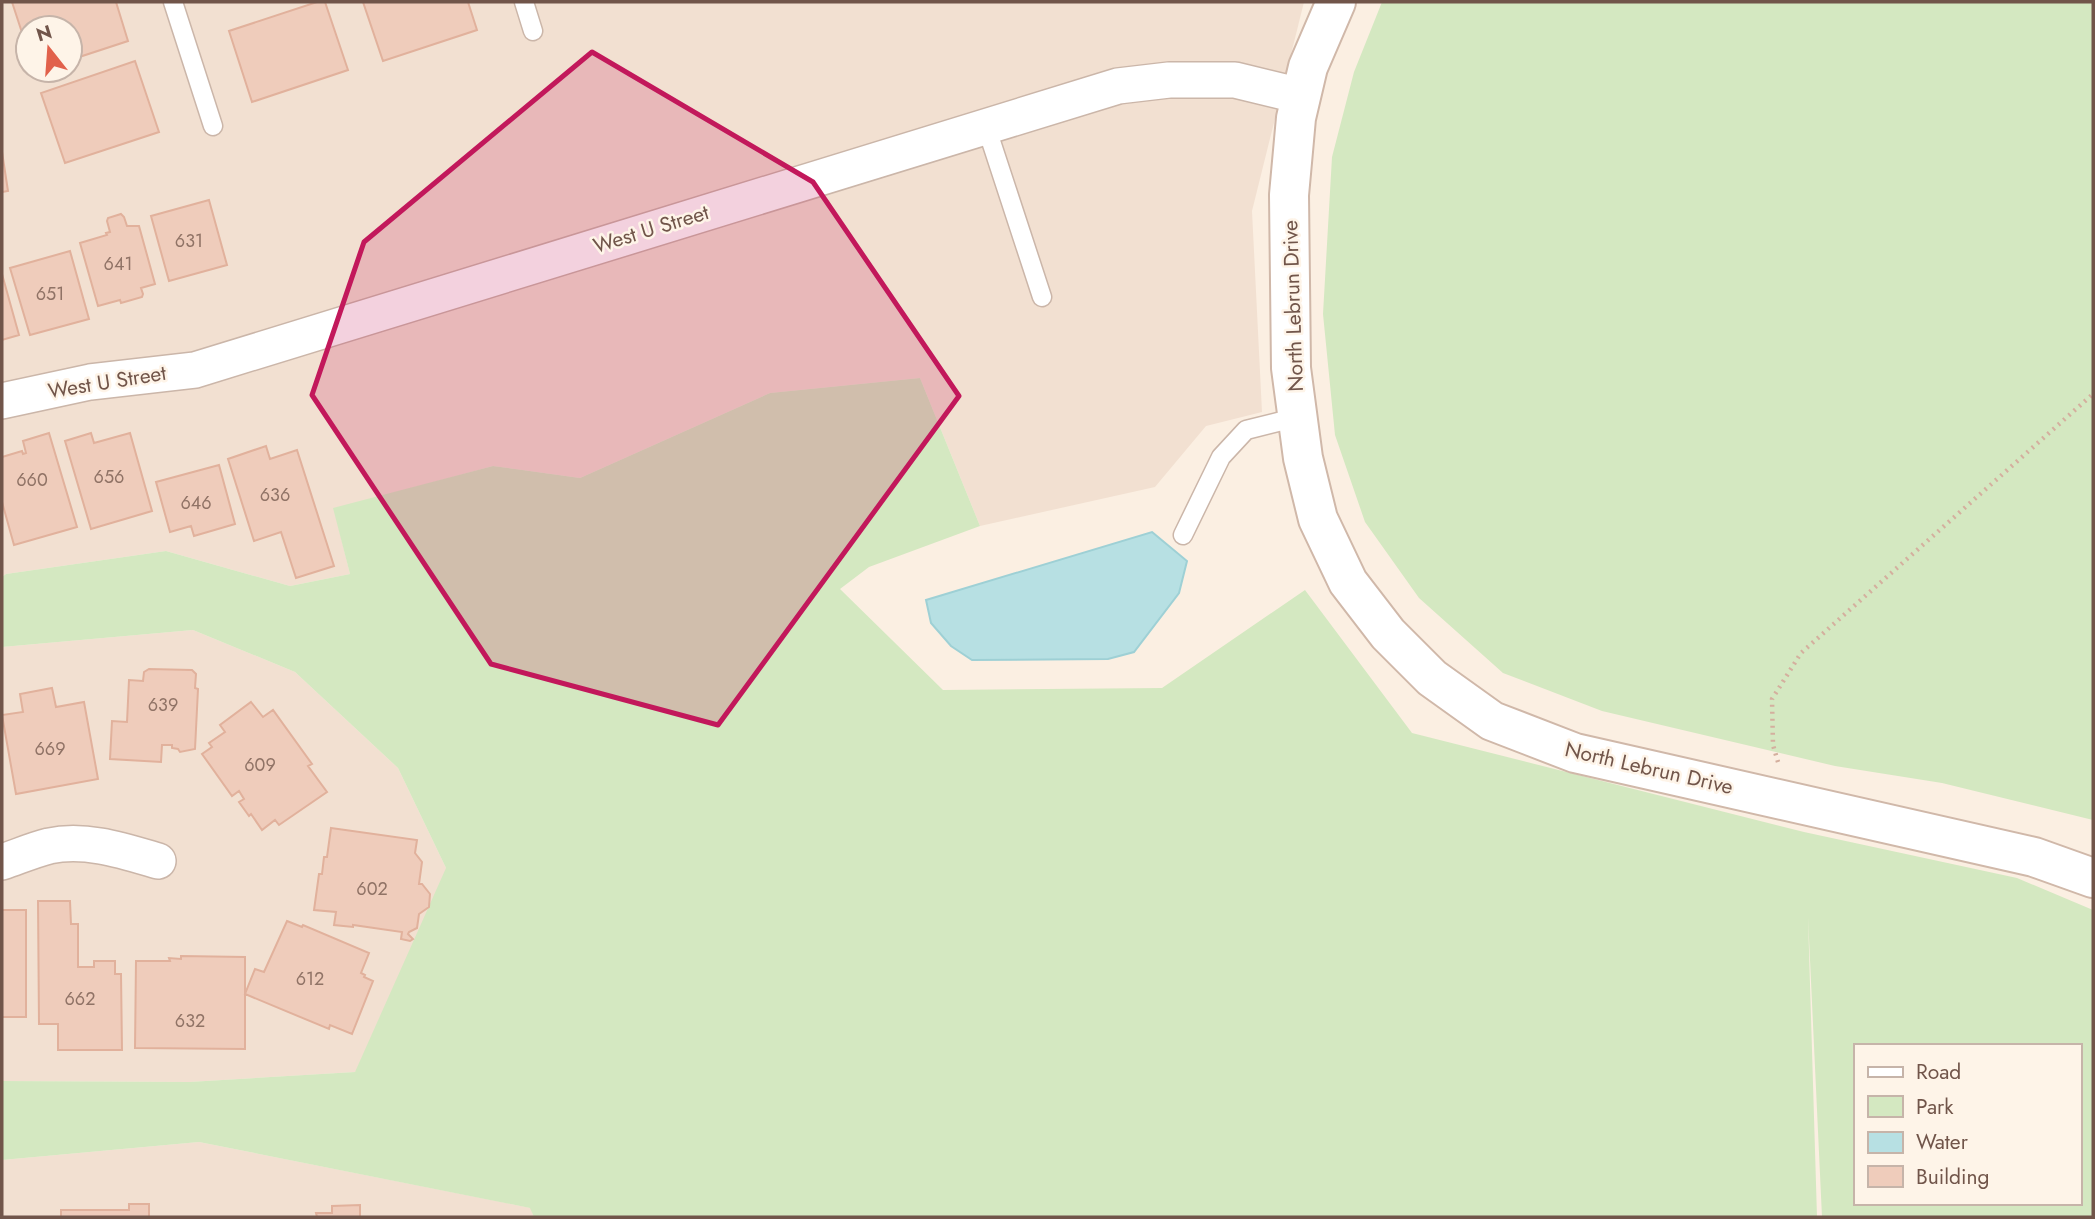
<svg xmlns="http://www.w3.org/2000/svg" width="2095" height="1219" viewBox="0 0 2095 1219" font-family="Jost,sans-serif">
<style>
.residential{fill:#f2e0d1;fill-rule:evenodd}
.green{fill:#d4e8c1;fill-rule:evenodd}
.water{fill:#b7e0e3;stroke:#9ed0d5;stroke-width:2}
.building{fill:#efccbb;stroke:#e1b19c;stroke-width:2}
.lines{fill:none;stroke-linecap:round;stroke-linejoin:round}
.lane-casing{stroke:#cbb6a9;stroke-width:21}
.street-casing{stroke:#cbb6a9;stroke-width:38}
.secondary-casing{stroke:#d0b8a9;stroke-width:42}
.path{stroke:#d4af9e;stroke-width:4.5;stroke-dasharray:2 5;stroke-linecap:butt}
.lane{stroke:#fff;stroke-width:18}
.street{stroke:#fff;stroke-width:35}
.secondary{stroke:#fff;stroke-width:38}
.marked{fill:#c2185b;fill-opacity:0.2;stroke:#c2185b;stroke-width:5;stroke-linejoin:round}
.labels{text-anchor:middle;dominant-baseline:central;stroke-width:5;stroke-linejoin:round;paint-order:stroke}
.number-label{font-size:18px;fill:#907366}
.street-label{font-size:21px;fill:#71554a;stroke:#fef4e8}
</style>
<rect width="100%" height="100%" fill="#fbefe2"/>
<path class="residential" d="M2,2h1302l-52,209 10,201 -56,14 -51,61 -175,39 -60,-148 -150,15 -190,85 -87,-12 -159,43 16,65 -60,12 -124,-35 -160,23 -4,3zM28,28h42v42h-42z
M193,630l102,42 103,96 48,100 -8,114 -83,90 -166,10 -187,-1v-434z
M199,1142l332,66 3,9h-532v-57z"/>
<path class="green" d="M1382,2h711v818l-151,-37 -107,-17 -233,-55 -99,-38 -84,-75 -54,-76 -30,-87 -12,-121 9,-157 22,-85z
M920,378l60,148 -111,41 -29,22 103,101 219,-2 143,-98 107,143 392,99 213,46 76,32v307h-271l-14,-300 9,300h-1283l-4,-9 -331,-66 -197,18v-79l187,1 166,-10 91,-204 -48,-100 -103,-96 -102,-42 -191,17v-70l4,-3 160,-23 124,35 60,-12 -17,-66 160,-42 87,12 190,-85zM1855,1046h224v157h-224z"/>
<path class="water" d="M1152,532l35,29 -8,32 -45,59 -26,7 -136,1 -21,-14 -20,-23 -5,-23z"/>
<path class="building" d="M12,2h104l12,39 -58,19v-32h-42v23z
M317,2h8l23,68 -96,32 -23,-71z
M363,2h105l9,28 -94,31z
M135,61l24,71 -94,31 -24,-70z
M2,152l6,39 -6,1z
M209,200l18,65 -58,16 -18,-65z
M121,214l3,3 3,9h12l16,58 -14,4 2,6 -1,3 -21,6 -1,-3 -22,6 -18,-63 27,-8 -1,-2 4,-1 -3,-11 1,-3z
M70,251l19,68 -59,16 -20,-67z
M2,274l17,61 -17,5z
M49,433l28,94 -63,18 -12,-43v-45l20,-6 1,3 3,-1 -3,-12z
M91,433l3,10 36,-10 22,78 -61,18 -26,-88z
M266,446l4,13 27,-9 37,116 -38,12 -15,-46 -27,9 -26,-82z
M219,465l16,59 -41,12 -3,-10 -21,6 -14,-50z
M149,669l43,1 4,4 -1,14 3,1 -3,60 -15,3 -2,-3 -6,-1v-3h-10l-1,17 -51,-3 2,-38 15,1 2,-42 14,1 1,-9z
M52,688l4,19 28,-5 14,77 -82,15 -14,-79 21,-3 -3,-18z
M251,702l12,15 10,-7 39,54 -4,2 19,26 -48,33 -4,-5 -13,10 -11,-16 -2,2 -10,-14 5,-3 -5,-8 -7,5 -30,-42 10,-7 -3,-4 16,-11 -5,-7z
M331,828l86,12 -2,13 7,9 -3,22h3l8,10 -1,13 -10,7 -2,14 -8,4 -1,2 5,5 -3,2 -9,-2 1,-7 -49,-7v2l-19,-2 2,-13 -22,-2 5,-36h3l2,-17h3z
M38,901h32l1,23h7v43h16v-6h21v13h6l1,76h-64v-26h-19z
M2,910h24v107h-24z
M287,921l15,6 1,-2 66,28 -8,20 4,2 -1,2 9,4 -21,53 -22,-9 -1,4 -84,-35 10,-25 9,3z
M181,956l64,1v92l-110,-1 1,-87h34l-1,-3 12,1z
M129,1204h20v13h-88v-7h68z
M360,1205v12h-43l-1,-4h16v-7z"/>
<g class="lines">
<g class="lane-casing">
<path id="lane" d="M173,2l40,124
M524,2l9,29
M986,126l56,171
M1183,535l38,-78 25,-27 52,-13"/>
</g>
<g class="street-casing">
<path id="street" d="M2,401l88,-19 105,-12 923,-284 51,-6h66l66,16
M2,862c15,-5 31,-12 47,-16 37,-8 75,5 109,15"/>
</g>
<g class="secondary-casing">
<path id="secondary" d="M1336,2l-28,65 -12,51 -7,77 2,173 12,90 15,61 30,63 40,52 44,44 60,43 83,32 459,104 59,21"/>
</g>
<path class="path" d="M1778,762l-5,-17 -1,-46 29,-46 292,-259"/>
<use href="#lane" class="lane"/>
<use href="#street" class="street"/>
<use href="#secondary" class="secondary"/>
</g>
<path class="marked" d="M592,52l221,130 146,214 -241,329 -227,-61 -179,-269 52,-153z"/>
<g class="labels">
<g class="number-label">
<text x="189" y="241">631</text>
<text x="118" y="264">641</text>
<text x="50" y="294">651</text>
<text x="109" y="477">656</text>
<text x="32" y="480">660</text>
<text x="275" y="495">636</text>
<text x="196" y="503">646</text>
<text x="163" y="705">639</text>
<text x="50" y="749">669</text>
<text x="260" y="765">609</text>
<text x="372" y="889">602</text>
<text x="310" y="979">612</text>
<text x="80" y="999">662</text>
<text x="190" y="1021">632</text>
</g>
<g class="street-label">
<text transform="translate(651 229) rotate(-17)">West U Street</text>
<text transform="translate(1293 306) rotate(-92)">North Lebrun Drive</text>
<text transform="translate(107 382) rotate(-9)">West U Street</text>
<text transform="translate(1649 768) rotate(13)">North Lebrun Drive</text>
</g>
</g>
<rect width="2095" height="1219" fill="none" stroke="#71554a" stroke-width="7"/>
<rect x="1854" y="1044" width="228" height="161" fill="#fef4e8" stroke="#c6b4a9" stroke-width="2"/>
<rect x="1868" y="1067" width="35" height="10" fill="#ffffff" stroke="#c6b4a9" stroke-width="2"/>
<text x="1916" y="1079" font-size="21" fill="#71554a">Road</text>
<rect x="1868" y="1096" width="35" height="21" fill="#d4e8c1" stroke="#c6b4a9" stroke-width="2"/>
<text x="1916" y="1114" font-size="21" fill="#71554a">Park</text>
<rect x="1868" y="1132" width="35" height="21" fill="#b7e0e3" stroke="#c6b4a9" stroke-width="2"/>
<text x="1916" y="1149" font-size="21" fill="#71554a">Water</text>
<rect x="1868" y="1166" width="35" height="21" fill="#efccbb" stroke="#c6b4a9" stroke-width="2"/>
<text x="1916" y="1184" font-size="21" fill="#71554a">Building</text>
<g transform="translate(49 49) rotate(343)"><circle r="33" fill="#fef4e8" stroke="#c6b4a9" stroke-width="2"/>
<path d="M0-5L12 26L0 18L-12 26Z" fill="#e1614b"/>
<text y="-10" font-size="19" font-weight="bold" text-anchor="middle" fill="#71554a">N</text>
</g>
</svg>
